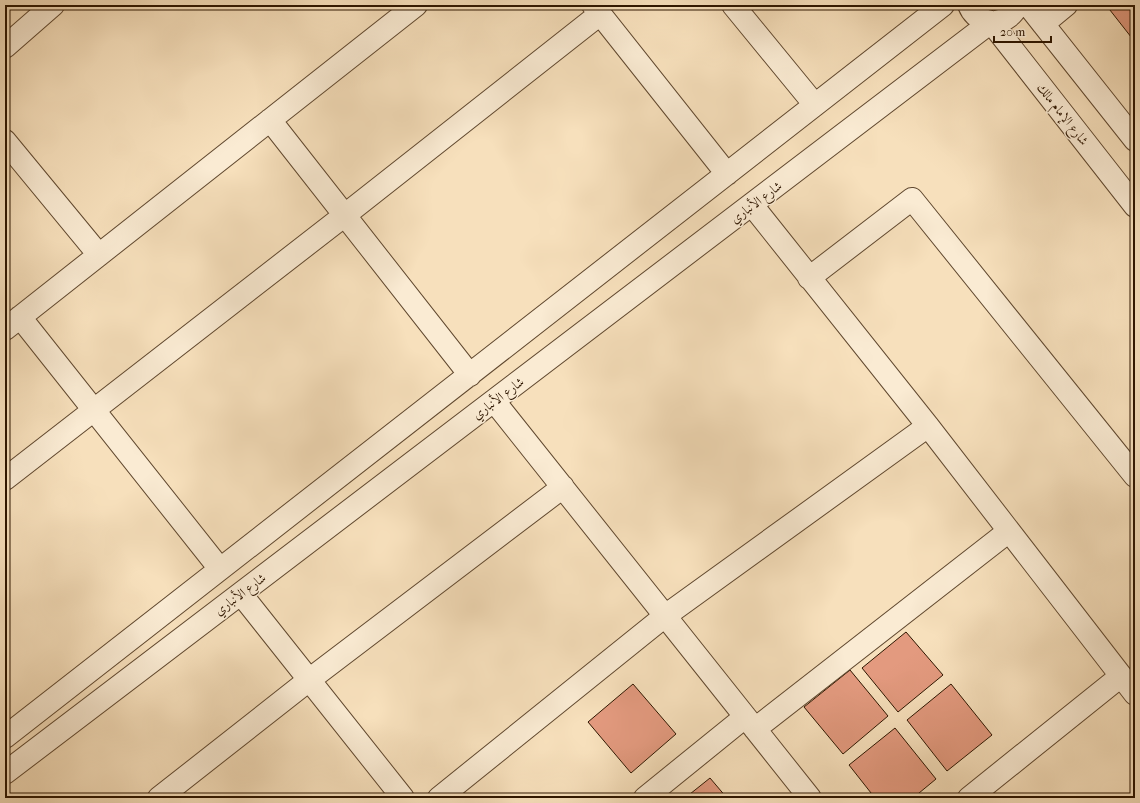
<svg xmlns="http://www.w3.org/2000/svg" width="1140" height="803" viewBox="0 0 1140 803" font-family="'IM FELL French Canon',Amiri,serif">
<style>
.building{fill:#e39a7f;stroke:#2e1600}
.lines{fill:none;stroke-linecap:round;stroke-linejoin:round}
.minor-casing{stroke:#60482f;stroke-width:24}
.minor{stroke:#faebd3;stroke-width:22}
.labels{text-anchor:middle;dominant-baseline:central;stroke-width:3;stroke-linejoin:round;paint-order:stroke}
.street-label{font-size:13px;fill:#2e1600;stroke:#faebd3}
</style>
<rect width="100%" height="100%" fill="#f7e0bc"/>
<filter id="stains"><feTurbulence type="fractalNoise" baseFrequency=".005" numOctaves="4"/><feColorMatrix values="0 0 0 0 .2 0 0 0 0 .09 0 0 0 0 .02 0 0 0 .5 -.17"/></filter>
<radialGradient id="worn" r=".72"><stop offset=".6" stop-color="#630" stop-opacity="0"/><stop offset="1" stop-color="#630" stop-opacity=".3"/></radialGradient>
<path class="building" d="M1106,5h29v37z
M906,632l37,43 -45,37 -36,-44z
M850,670l38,46 -45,38 -39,-47z
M633,684l43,50 -45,39 -43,-51z
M951,684l41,51 -45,36 -40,-51z
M895,728l41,51 -23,19h-38l-26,-33z
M710,778l17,20h-42z"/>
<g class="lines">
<g class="minor-casing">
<path id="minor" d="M593,5l134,169
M733,5l82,100
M969,5c6,15 25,23 39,12 5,-3 7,-7 10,-12
M1028,5l107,135
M1043,24l23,-19
M5,47l48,-42
M270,120l200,255
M5,141l94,114
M752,205l176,221 207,268
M809,278l103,-79 223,277
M20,317l200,252
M5,329l411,-324
M494,401l316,397
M5,479l340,-264 255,-201
M241,594l162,204
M755,729l254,-198
M5,737l938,-732
M5,773l986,-751 144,184
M159,798l150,-118 254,-193
M439,798l226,-182 263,-190
M645,798l100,-81
M969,798l152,-122"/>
</g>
<use href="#minor" class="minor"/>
</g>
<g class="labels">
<g class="street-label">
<text transform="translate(1063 114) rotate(52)">شارع الإمام مالك</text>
<text transform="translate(756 202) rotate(-37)">شارع الأنباري</text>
<text transform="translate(498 398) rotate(-37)">شارع الأنباري</text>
<text transform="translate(240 594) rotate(-37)">شارع الأنباري</text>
</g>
</g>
<rect width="1140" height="803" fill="none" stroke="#f7e0bc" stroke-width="20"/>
<rect x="6" y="6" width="1128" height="791" fill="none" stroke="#2e1600" stroke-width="2"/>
<rect x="10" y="10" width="1120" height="783" fill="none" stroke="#2e1600"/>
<path d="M994 36v6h57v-6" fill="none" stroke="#2e1600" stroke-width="2"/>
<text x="1000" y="36" font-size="12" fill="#2e1600" stroke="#faebd3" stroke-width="3" paint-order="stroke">20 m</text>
<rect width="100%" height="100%" filter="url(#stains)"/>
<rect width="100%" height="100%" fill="url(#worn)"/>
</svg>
